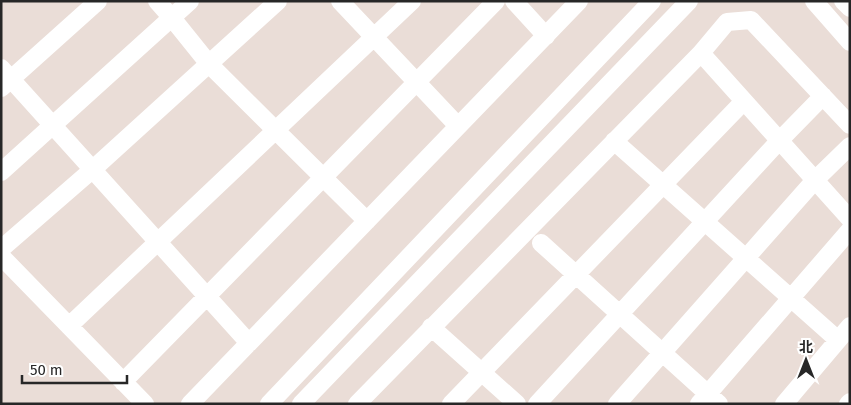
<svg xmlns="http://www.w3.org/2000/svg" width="851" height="405" viewBox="0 0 851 405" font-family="'Fira Sans','Noto Sans SC',sans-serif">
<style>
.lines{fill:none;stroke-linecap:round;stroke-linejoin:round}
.minor{stroke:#fff;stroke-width:18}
</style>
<rect width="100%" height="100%" fill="#eaddd7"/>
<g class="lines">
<path class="minor" d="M157,1l15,17 37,46 158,157
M340,1l118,125
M514,1l32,35
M814,1l36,41
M843,1l7,7
M701,53l149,166
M1,68l248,275
M1,88l97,-87
M614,141l224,199
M1,172l189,-171
M541,243l178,161
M1,249l91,-79 186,-169
M1,256l144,148
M69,326l343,-325
M431,327l86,77
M123,382l373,-381
M190,404l389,-403
M269,404l383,-403
M301,404l388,-403
M357,404l344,-351 26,-31 24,-2 99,105
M451,404l293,-303
M537,404l242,-263 44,-45
M617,404l198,-224 35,-34
M699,404l151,-174
M784,404l66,-78
M848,404l2,-2"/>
</g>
<rect width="851" height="405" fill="none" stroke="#272727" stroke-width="5"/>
<g transform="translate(806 360)" stroke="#ffffff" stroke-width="4" paint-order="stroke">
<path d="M0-4L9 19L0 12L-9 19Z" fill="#272727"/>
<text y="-8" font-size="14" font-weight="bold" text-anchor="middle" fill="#272727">北</text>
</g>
<path d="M22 375v8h105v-8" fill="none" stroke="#272727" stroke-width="2.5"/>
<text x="30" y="375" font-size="15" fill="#272727" stroke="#ffffff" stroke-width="4" paint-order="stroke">50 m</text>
</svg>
